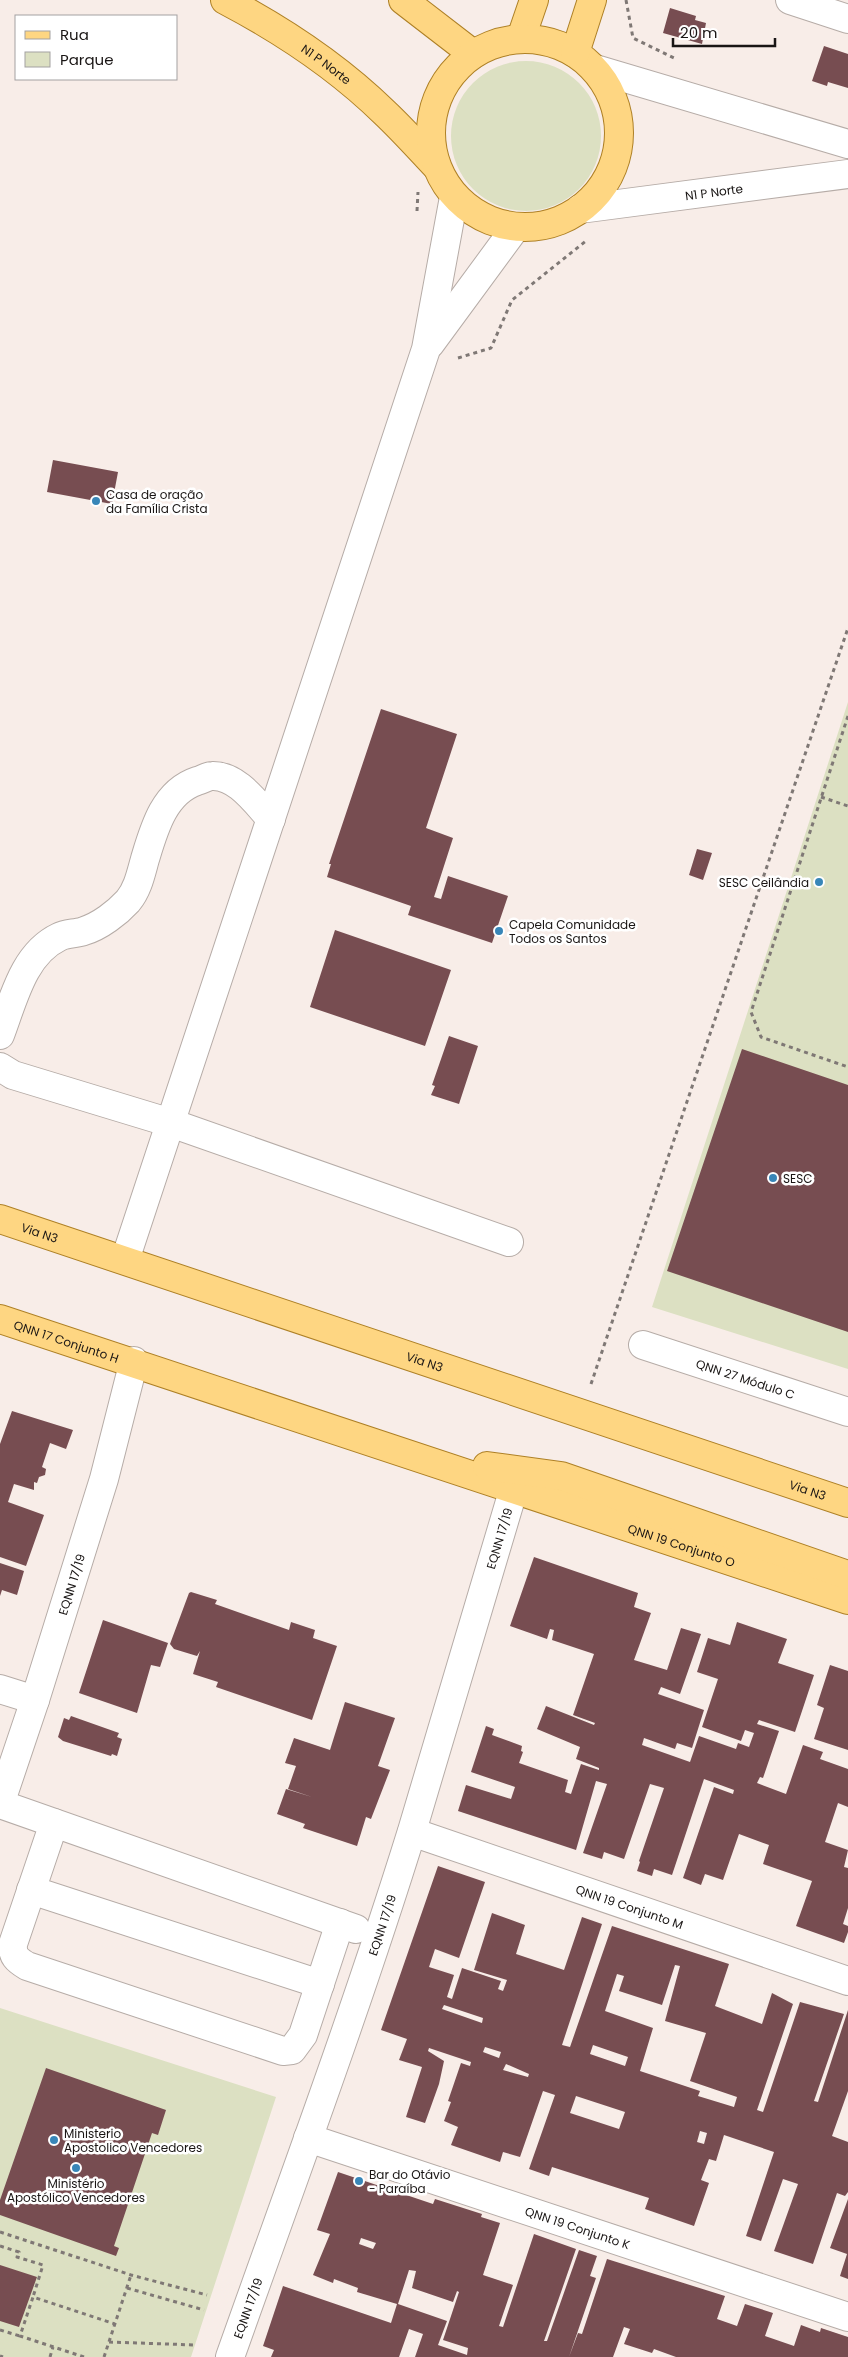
<svg xmlns="http://www.w3.org/2000/svg" width="848" height="2357" viewBox="0 0 848 2357" font-family="Poppins,sans-serif">
<style>
.green{fill:#dce0c2}
.building{fill:#774d51;fill-rule:evenodd}
.lines{fill:none;stroke-linecap:round;stroke-linejoin:round}
.minor-casing{stroke:#b6aca7;stroke-width:30}
.major-casing{stroke:#ae8026;stroke-width:30}
.path{stroke:#7f7875;stroke-width:3;stroke-dasharray:4 4;stroke-linecap:butt}
.minor{stroke:#fff;stroke-width:28}
.major{stroke:#fed682;stroke-width:28}
.poi-dot{fill:#3886b8;stroke:#fff;stroke-width:2}
.labels{text-anchor:middle;dominant-baseline:central;stroke-width:5;stroke-linejoin:round;paint-order:stroke}
.street-label{font-size:12px;fill:#191514;stroke:#fff}
.poi-label{font-size:12px;fill:#191514;stroke:#fff;text-anchor:start}
</style>
<rect width="100%" height="100%" fill="#f8ede8"/>
<path class="green" d="M451 136a75 75 0 1 1 150 0a75 75 0 1 1-150 0Z
M848,702v667l-196,-62z
M0,2008l276,89 -85,260h-191z"/>
<path class="building" d="M670,8l26,8 -1,4 11,3 -4,21 -39,-11z
M824,46l24,8v34l-20,-6 -1,4 -15,-5z
M53,460l65,12 -6,32 -65,-12z
M381,709l76,25 -31,94 27,10 -19,59 7,2 7,-23 60,20 -16,47 -84,-28 3,-9 -84,-29 4,-13h-2z
M697,849l15,4 -9,27 -14,-5z
M335,930l116,40 -26,76 -115,-39z
M449,1036l29,10 -19,58 -28,-9 4,-9 -3,-1z
M742,1049l106,36v247l-181,-61z
M12,1411l61,19 -7,19 -16,-6 -8,24 4,2 -1,6 -6,2 -2,6 -3,-1v8l-20,-6 -6,18 36,13 -18,51 -26,-9v-113z
M534,1557l104,36 -4,14 17,6 -17,47 33,10 14,-42 20,6 -21,60 -19,-7 -3,7 46,16 -12,38 -15,-5 -2,6 -31,-11 -2,7 48,17 9,-26 37,13 2,-6 11,4 5,-14 -9,-3 -4,11 -39,-14 16,-48 -21,-7 11,-34 22,7 7,-23 50,17 -9,24 36,12 -19,57 -36,-12 -2,4 22,7 -16,47 -3,-1 -3,6 29,11 17,-49 20,7 -3,7 28,10v38l-10,-4 -13,39 23,8 -4,17 4,1v40l-5,16 5,2v6l-4,11 -48,-17 16,-45 -49,-17 6,-19 -30,-11 -16,46 -18,-6 -4,11 -18,-7 31,-91 19,7 1,-4 -30,-11 -32,96 -18,-6 -2,7 -15,-5 3,-9 -1,-1 25,-73 -14,-4 -26,75 -20,-7 -2,7 -19,-6 24,-69 -11,-3 -20,69 -118,-39 8,-26 45,14 4,-12 -44,-15 15,-46 8,3 -2,6 30,11 -1,5 2,1 -4,11 49,17 -3,12 6,2 10,-30 18,6v-2l-23,-9 4,-12 -43,-18 9,-23 48,19 1,-2 -22,-8 21,-61 -42,-14 2,-10 -4,-1 -3,10 -37,-13z
M0,1563l24,8 -7,24 -15,-5 -2,6z
M191,1592l26,8 -2,4 74,26 2,-8 24,8 -2,8 24,8 -25,74 -96,-33 2,-5 -25,-8 7,-23 -3,5 -23,-7 -4,-5 19,-51z
M103,1620l65,23 -8,24 -9,-2 -14,48 -58,-20z
M830,1665l18,6v79l-34,-11 10,-31 -7,-3z
M345,1702l50,16 -17,48 12,4 -19,49 -5,-2 -9,29 -54,-18 2,-4 -28,-10 9,-25 26,8 -24,-8 8,-23 -11,-3 9,-25 36,12z
M71,1716l48,17 -2,4 5,2 -5,17 -5,-2 -1,2 -48,-15 -5,-4 6,-19 5,2z
M438,1866l47,16 -26,76 -24,-9 -6,18 25,8 -7,22 5,2 10,-31 39,13 -3,8 5,2 4,-11 -33,-10 18,-57 33,12 -9,29 48,16 18,-53 20,7 -40,121 8,2 42,-121 117,38 -14,42 47,18 10,-31 21,11 -36,106 6,2 37,-110 44,12 -30,87 4,1 30,-92v81l-16,45 16,6v50l-3,4 -8,-3 -24,71 -39,-13 24,-67 -15,-5 -22,62 -15,-5 28,-84 -50,-17 -8,26 -7,-2 -8,21 8,3 -15,43 -49,-17 4,-11 -97,-31 -3,9 -20,-7 26,-74 -12,-4 -23,66 -17,-5 -3,10 -49,-17 7,-18 -14,-6 7,-19 -3,-1 13,-38 9,3 1,-4 -42,-14 -1,3 16,10 -5,23 -14,39 -19,-6 16,-50 -23,-7 8,-21 -26,-9zM675,1965l5,1 -15,55 41,12 -16,48 47,16 -3,10 -36,-11 2,-5 -60,-20 13,-43 -48,-17 12,-37 7,2 -5,15 43,14zM444,2005l39,13 -1,5 -40,-14zM593,2045l35,12 -3,9 -35,-12zM485,2047l16,5 -2,6 -16,-6zM506,2064l23,10 -1,3 -25,-7zM576,2096l49,16 -6,17 -49,-16zM700,2131l7,2 -3,11 -7,-2z
M46,2068l120,42 -8,25 -6,-2 -38,113 5,2 -3,8 -116,-41v-15z
M338,2172l95,32 2,-5 47,15 -1,3 19,6 -17,52 30,10 -14,41 4,1 31,-93 42,15 -32,92h3l32,-91 18,6 -7,20 6,2 -27,79h-154l8,-23 -14,-5 -10,28h-128l3,-7 -11,-4 20,-60 108,37 6,-19 -40,-12 1,-4 -24,-9 -1,4 -20,-8 17,-41 -13,-4zM361,2238l15,5 -3,6 -14,-5zM409,2270l7,1 -4,17 41,14 4,-11 2,1 -16,48 25,8 -1,7 -29,-10 9,-24 -49,-17z
M848,2199v80l-8,-3 7,-22 -17,-6z
M607,2259l118,37 -8,23 20,7 8,-22 28,9 -8,23 29,10 7,-21 19,7 1,-4 27,9v20h-172l-22,-8 -2,4 -28,-9 6,-15 -6,-2 -11,30h-44l9,-24 4,1z
M0,2265l37,12 -18,50 -19,-6z"/>
<g class="lines">
<g class="minor-casing">
<g id="minor">
<path d="M790,0l58,19"/>
<path d="M595,69l253,75"/>
<path id="s1" d="M580,209l268,-35"/>
<path d="M430,344l86,-117"/>
<path d="M0,1035c13,-34 23,-81 59,-98 7,-4 17,-3 25,-6 16,-5 33,-18 44,-30 10,-12 13,-28 17,-42 9,-30 19,-67 52,-78 5,-1 10,-5 15,-5 25,-1 44,27 59,43"/>
<path d="M0,1067l13,8 158,48 338,119"/>
<path d="M125,1260l301,-911 28,-152"/>
<path id="s2" d="M643,1345l205,67"/>
<path d="M0,1689l35,11"/>
<path id="s3" d="M0,1804l35,-104 69,-221 30,-118"/>
<path d="M0,1804l356,125"/>
<path d="M54,1823l-41,121c-1,12 4,16 14,22l256,85 9,-1 11,-15 37,-112"/>
<path id="s4" d="M412,1832l436,149"/>
<path d="M31,1890l289,94"/>
<path id="s5" d="M308,2138l540,179"/>
<path id="s6" d="M230,2357c62,-175 127,-349 182,-526 35,-114 67,-229 102,-343"/>
</g>
</g>
<g class="major-casing">
<g id="major">
<path id="s7" d="M225,0c57,30 114,68 160,113 18,17 34,35 51,53"/>
<path d="M403,0l70,54"/>
<path d="M521,38l13,-38"/>
<circle cx="525" cy="133" r="94"/>
<path d="M575,53l17,-53"/>
<path id="s8" d="M0,1219l848,284"/>
<path id="s9" d="M0,1319l848,281"/>
<path d="M487,1466l74,10 287,99"/>
</g>
</g>
<path class="path" d="M626,0l7,38 41,20
M417,211l1,-19
M458,358l33,-10 21,-48 74,-59
M848,716l-97,296 10,25 87,30
M821,797l27,9
M591,1384l257,-756
M0,2232l131,43 76,20
M0,2246l19,6 -2,5 26,8 -10,32
M127,2288l77,22
M0,2330l20,6
M109,2342l86,3
M0,2356l3,1
M50,2357l3,-10
M84,2357l-64,-21 13,-39 82,27
M104,2357l27,-82"/>
<use href="#minor" class="minor"/>
<use href="#major" class="major"/>
</g>
<g class="poi-dot">
<circle cx="96" cy="501" r="5"/>
<circle cx="819" cy="882" r="5"/>
<circle cx="499" cy="931" r="5"/>
<circle cx="773" cy="1178" r="5"/>
<circle cx="54" cy="2140" r="5"/>
<circle cx="76" cy="2168" r="5"/>
<circle cx="359" cy="2181" r="5"/>
</g>
<g class="labels">
<g class="street-label">
<text stroke="none"><textPath href="#s7" startOffset="120">N1 P Norte</textPath></text>
<text stroke="none"><textPath href="#s1" startOffset="135">N1 P Norte</textPath></text>
<text stroke="none"><textPath href="#s8" startOffset="42">Via N3</textPath></text>
<text stroke="none"><textPath href="#s9" startOffset="70">QNN 17 Conjunto H</textPath></text>
<text stroke="none"><textPath href="#s8" startOffset="448">Via N3</textPath></text>
<text stroke="none"><textPath href="#s2" startOffset="108">QNN 27 Módulo C</textPath></text>
<text stroke="none"><textPath href="#s8" startOffset="852">Via N3</textPath></text>
<text stroke="none"><textPath href="#s6" startOffset="862">EQNN 17/19</textPath></text>
<text stroke="none"><textPath href="#s9" startOffset="718">QNN 19 Conjunto O</textPath></text>
<text stroke="none"><textPath href="#s3" startOffset="231">EQNN 17/19</textPath></text>
<text stroke="none"><textPath href="#s4" startOffset="230">QNN 19 Conjunto M</textPath></text>
<text stroke="none"><textPath href="#s6" startOffset="458">EQNN 17/19</textPath></text>
<text stroke="none"><textPath href="#s5" startOffset="284">QNN 19 Conjunto K</textPath></text>
<text stroke="none"><textPath href="#s6" startOffset="52">EQNN 17/19</textPath></text>
</g>
<g class="poi-label">
<text x="106" y="494">Casa de oração<tspan x="106" dy="14">da Família Crista</tspan></text>
<text x="809" y="882" text-anchor="end">SESC Ceilândia</text>
<text x="509" y="924">Capela Comunidade<tspan x="509" dy="14">Todos os Santos</tspan></text>
<text x="783" y="1178">SESC</text>
<text x="64" y="2133">Ministerio<tspan x="64" dy="14">Apostolico Vencedores</tspan></text>
<text x="369" y="2174">Bar do Otávio<tspan x="369" dy="14">- Paraíba</tspan></text>
<text x="76" y="2183" text-anchor="middle">Ministério<tspan x="76" dy="14">Apostólico Vencedores</tspan></text>
</g>
</g>
<rect x="15" y="15" width="162" height="65" fill="#ffffff" stroke="#a3a1a1"/>
<rect x="25" y="31" width="25" height="8" fill="#fed682" stroke="#a3a1a1"/>
<text x="60" y="40" font-size="15" fill="#191514">Rua</text>
<rect x="25" y="52" width="25" height="15" fill="#dce0c2" stroke="#a3a1a1"/>
<text x="60" y="65" font-size="15" fill="#191514">Parque</text>
<path d="M673 38v8h102v-8" fill="none" stroke="#191514" stroke-width="2.5"/>
<text x="680" y="38" font-size="15" fill="#191514" stroke="#ffffff" stroke-width="4" paint-order="stroke">20 m</text>
</svg>
